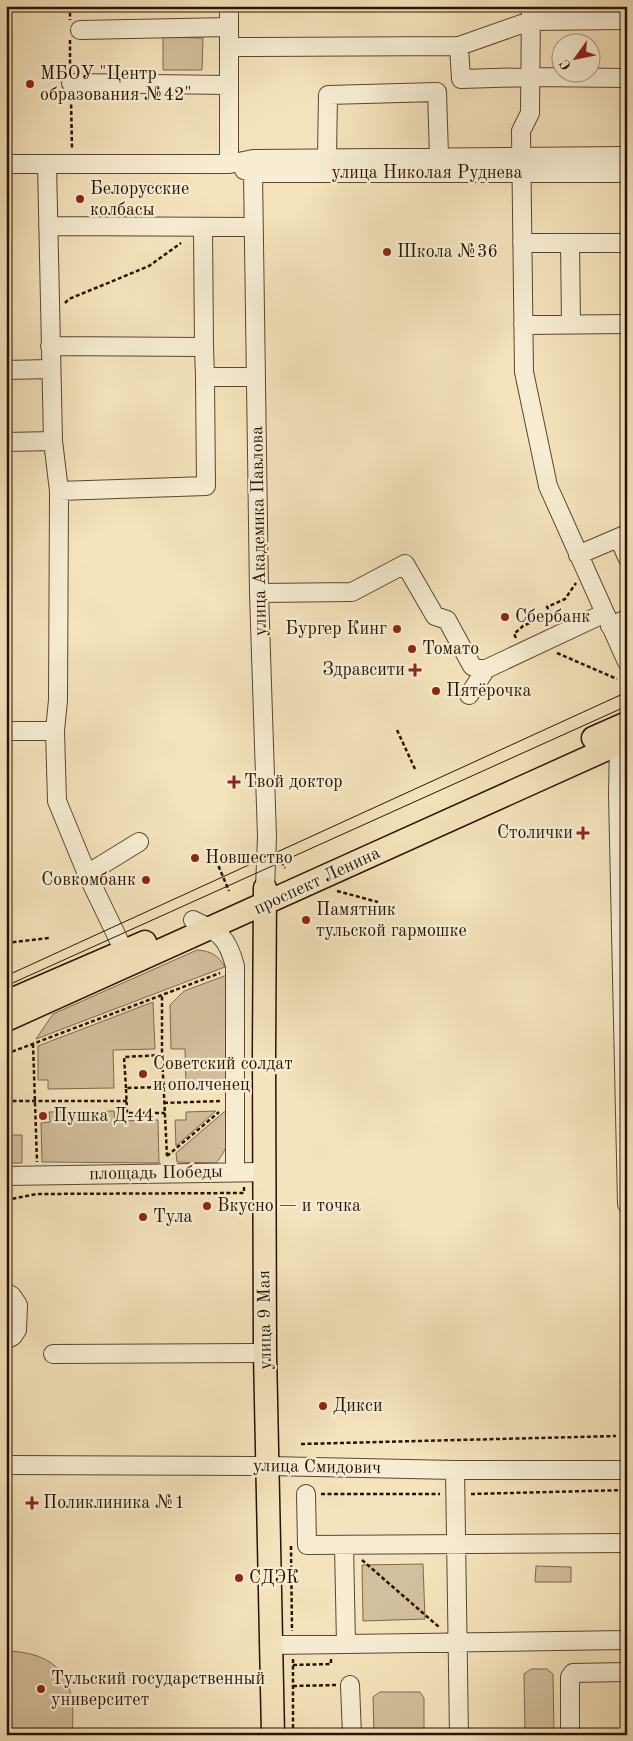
<svg xmlns="http://www.w3.org/2000/svg" width="633" height="1741" viewBox="0 0 633 1741" font-family="'Old Standard TT',serif">
<style>
.green{fill:#d2bf9c;stroke:#7e684e}
.lines{fill:none;stroke-linecap:round;stroke-linejoin:round}
.minor-casing{stroke:#5c462f;stroke-width:20}
.major-casing{stroke:#2a1200;stroke-width:25}
.path{stroke:#2a1200;stroke-width:2.5;stroke-dasharray:4 2.5;stroke-linecap:butt}
.minor{stroke:#f8edd3;stroke-width:18}
.major{stroke:#f4e3bc;stroke-width:22}
.tram{stroke:#2a1200;stroke-width:1}
.poi-dot{fill:#8f2418;stroke:#f8edd3;stroke-width:2}
.labels{text-anchor:middle;dominant-baseline:central;stroke-width:4.5;stroke-linejoin:round;paint-order:stroke}
.poi-label{font-size:18px;fill:#2a1200;stroke:#f8edd3;text-anchor:start}
.street-label{font-size:18px;fill:#2a1200;stroke:#f8edd3}
</style>
<rect width="100%" height="100%" fill="#f4e3bc"/>
<filter id="stains"><feTurbulence type="fractalNoise" baseFrequency=".004" numOctaves="4"/><feColorMatrix values="0 0 0 0 .2 0 0 0 0 .09 0 0 0 0 .02 0 0 0 .5 -.17"/></filter>
<radialGradient id="worn" r=".72"><stop offset=".6" stop-color="#630" stop-opacity="0"/><stop offset="1" stop-color="#630" stop-opacity=".3"/></radialGradient>
<path class="green" d="M163,37l40,1 -1,32h-39z
M197,950c14,1 21,5 28,17l-189,72 17,-25z
M227,975l2,113h-43l-1,-39h-14l-1,-44 14,-14z
M153,1002l2,47 -42,1 1,38 -66,1v-9h-10v-34z
M114,1111l1,10 43,-1 1,43 -117,-1 -1,-39 9,-1 -1,-10z
M216,1111l-40,35 -1,-26h11v-8z
M229,1111c-1,22 2,35 -13,52l-39,-1 -1,-9 48,-41z
M6,1135h16v28h-16z
M423,1564l2,55 -62,2 -1,-56z
M536,1566l35,1v15h-36z
M6,1651c31,1 58,10 65,44 3,12 1,27 2,40h-67z
M531,1669h16l6,5 1,61h-29l-1,-61z
M380,1692h40l4,6v37h-50l-1,-38z"/>
<g class="lines">
<g class="minor-casing">
<path id="minor" d="M229,6v158
M531,6l-1,107 -9,18 3,241 24,114 79,176
M80,30l149,-3
M459,46l71,-25 97,-1
M229,47l230,-1 2,33 69,-2 97,1
M71,83l158,2
M327,158l1,-63 109,-3 2,64
M6,164h223l24,-5 374,-3
M47,164l6,277 6,50 -1,209 -3,31 2,70 30,73
M244,170l9,3h374
M253,173l6,420 8,244 -2,51
M48,226l206,1
M203,227l1,120
M522,243h105
M570,243l1,81
M523,325l104,-1
M50,346l154,1 1,30
M6,370l44,-1
M6,442l47,-1
M59,491l147,-5 -1,-109h51
M619,538l8,19
M578,555l49,-21
M259,593l93,-1 53,-28 30,52 12,4 25,46 6,3h8l119,-56
M610,626l17,-7
M469,695l17,-26
M6,731h49
M619,744l-1,50 9,410
M193,920c27,13 34,16 42,46v206
M124,951l-37,-77 52,-32
M6,1176l258,-4
M6,1292l6,4 6,9 -1,25 -4,6 -7,4
M53,1354l212,-1
M6,1465l262,1 187,4h172
M455,1470l4,265
M306,1494l1,51 320,-2
M344,1545l2,99
M272,1645l355,-5
M350,1685l2,50
M570,1735v-58l3,-4 54,-1"/>
</g>
<g class="major-casing">
<path id="major" d="M593,738l34,-15
M265,888l-1,167 1,298 8,382
M6,1002l139,-60
M6,1020l621,-280"/>
</g>
<path class="path" d="M70,6v14
M70,40v27
M71,98l1,51
M65,303l4,-4 80,-33 32,-23
M516,638l-2,-4 9,-8 28,-13 -4,-6 18,-8 11,-16
M557,653l60,26
M397,730l18,39
M216,860l13,31
M281,862l4,6
M337,891l41,11
M6,943l43,-5
M33,1044l4,118
M6,1054l214,-81
M162,1055l5,101
M164,1087l-38,1 1,25h38
M126,1088l-2,-31 38,-2v-60
M6,1101h121
M164,1103l56,-2
M167,1156l52,-44
M6,1200l31,-6 207,-1v-6
M301,1444l315,-8
M321,1494h119
M471,1494l156,-4
M291,1546l1,85
M362,1560l77,67
M293,1659v76
M293,1665l38,-1v-5
M293,1686l43,-1"/>
<use href="#minor" class="minor"/>
<use href="#major" class="major"/>
<path class="tram" d="M6,976l621,-284
M6,986l621,-280"/>
</g>
<g class="poi-dot">
<circle cx="30" cy="84" r="5"/>
<circle cx="80" cy="199" r="5"/>
<circle cx="387" cy="252" r="5"/>
<circle cx="505" cy="617" r="5"/>
<circle cx="397" cy="629" r="5"/>
<circle cx="412" cy="649" r="5"/>
<path d="M412.5 662.5h5v5h5v5h-5v5h-5v-5h-5v-5h5z"/>
<circle cx="436" cy="691" r="5"/>
<path d="M231.5 774.5h5v5h5v5h-5v5h-5v-5h-5v-5h5z"/>
<path d="M580.5 825.5h5v5h5v5h-5v5h-5v-5h-5v-5h5z"/>
<circle cx="195" cy="858" r="5"/>
<circle cx="146" cy="880" r="5"/>
<circle cx="306" cy="920" r="5"/>
<circle cx="143" cy="1074" r="5"/>
<circle cx="43" cy="1116" r="5"/>
<circle cx="207" cy="1206" r="5"/>
<circle cx="143" cy="1217" r="5"/>
<circle cx="323" cy="1406" r="5"/>
<path d="M29.5 1495.5h5v5h5v5h-5v5h-5v-5h-5v-5h5z"/>
<circle cx="239" cy="1578" r="5"/>
<circle cx="41" cy="1689" r="5"/>
</g>
<g class="labels">
<g class="poi-label">
<text x="40" y="74">МБОУ "Центр<tspan x="40" dy="21">образования №42"</tspan></text>
<text x="90" y="189">Белорусские<tspan x="90" dy="21">колбасы</tspan></text>
<text x="397" y="252">Школа №36</text>
<text x="515" y="617">Сбербанк</text>
<text x="387" y="629" text-anchor="end">Бургер Кинг</text>
<text x="422" y="649">Томато</text>
<text x="405" y="670" text-anchor="end">Здравсити</text>
<text x="446" y="691">Пятёрочка</text>
<text x="244" y="782">Твой доктор</text>
<text x="573" y="833" text-anchor="end">Столички</text>
<text x="205" y="858">Новшество</text>
<text x="136" y="880" text-anchor="end">Совкомбанк</text>
<text x="316" y="910">Памятник<tspan x="316" dy="21">тульской гармошке</tspan></text>
<text x="153" y="1064">Советский солдат<tspan x="153" dy="21">и ополченец</tspan></text>
<text x="53" y="1116">Пушка Д-44</text>
<text x="217" y="1206">Вкусно — и точка</text>
<text x="153" y="1217">Тула</text>
<text x="333" y="1406">Дикси</text>
<text x="43" y="1503">Поликлиника №1</text>
<text x="249" y="1578">СДЭК</text>
<text x="51" y="1679">Тульский государственный<tspan x="51" dy="21">университет</tspan></text>
</g>
<g class="street-label">
<text x="427" y="173">улица Николая Руднева</text>
<text transform="translate(259 531) rotate(-91)">улица Академика Павлова</text>
<text transform="translate(317 881) rotate(-25)">проспект Ленина</text>
<text transform="translate(156 1173) rotate(-1)">площадь Победы</text>
<text transform="translate(265 1320) rotate(-91)">улица 9 Мая</text>
<text transform="translate(317 1467) rotate(1)">улица Смидович</text>
</g>
</g>
<rect width="633" height="1741" fill="none" stroke="#f4e3bc" stroke-width="25"/>
<rect x="8" y="8" width="618" height="1726" fill="none" stroke="#2a1200" stroke-width="2.5"/>
<rect x="12" y="12" width="608" height="1716" fill="none" stroke="#2a1200"/>
<g transform="translate(576 58) rotate(237)"><circle r="24" fill="#f8edd3" stroke="#a6957f"/>
<path d="M0-4L9 19L0 12L-9 19Z" fill="#8f2418"/>
<text y="-8" font-size="14" font-weight="bold" text-anchor="middle" fill="#2a1200">С</text>
</g>
<rect width="100%" height="100%" filter="url(#stains)"/>
<rect width="100%" height="100%" fill="url(#worn)"/>
</svg>
